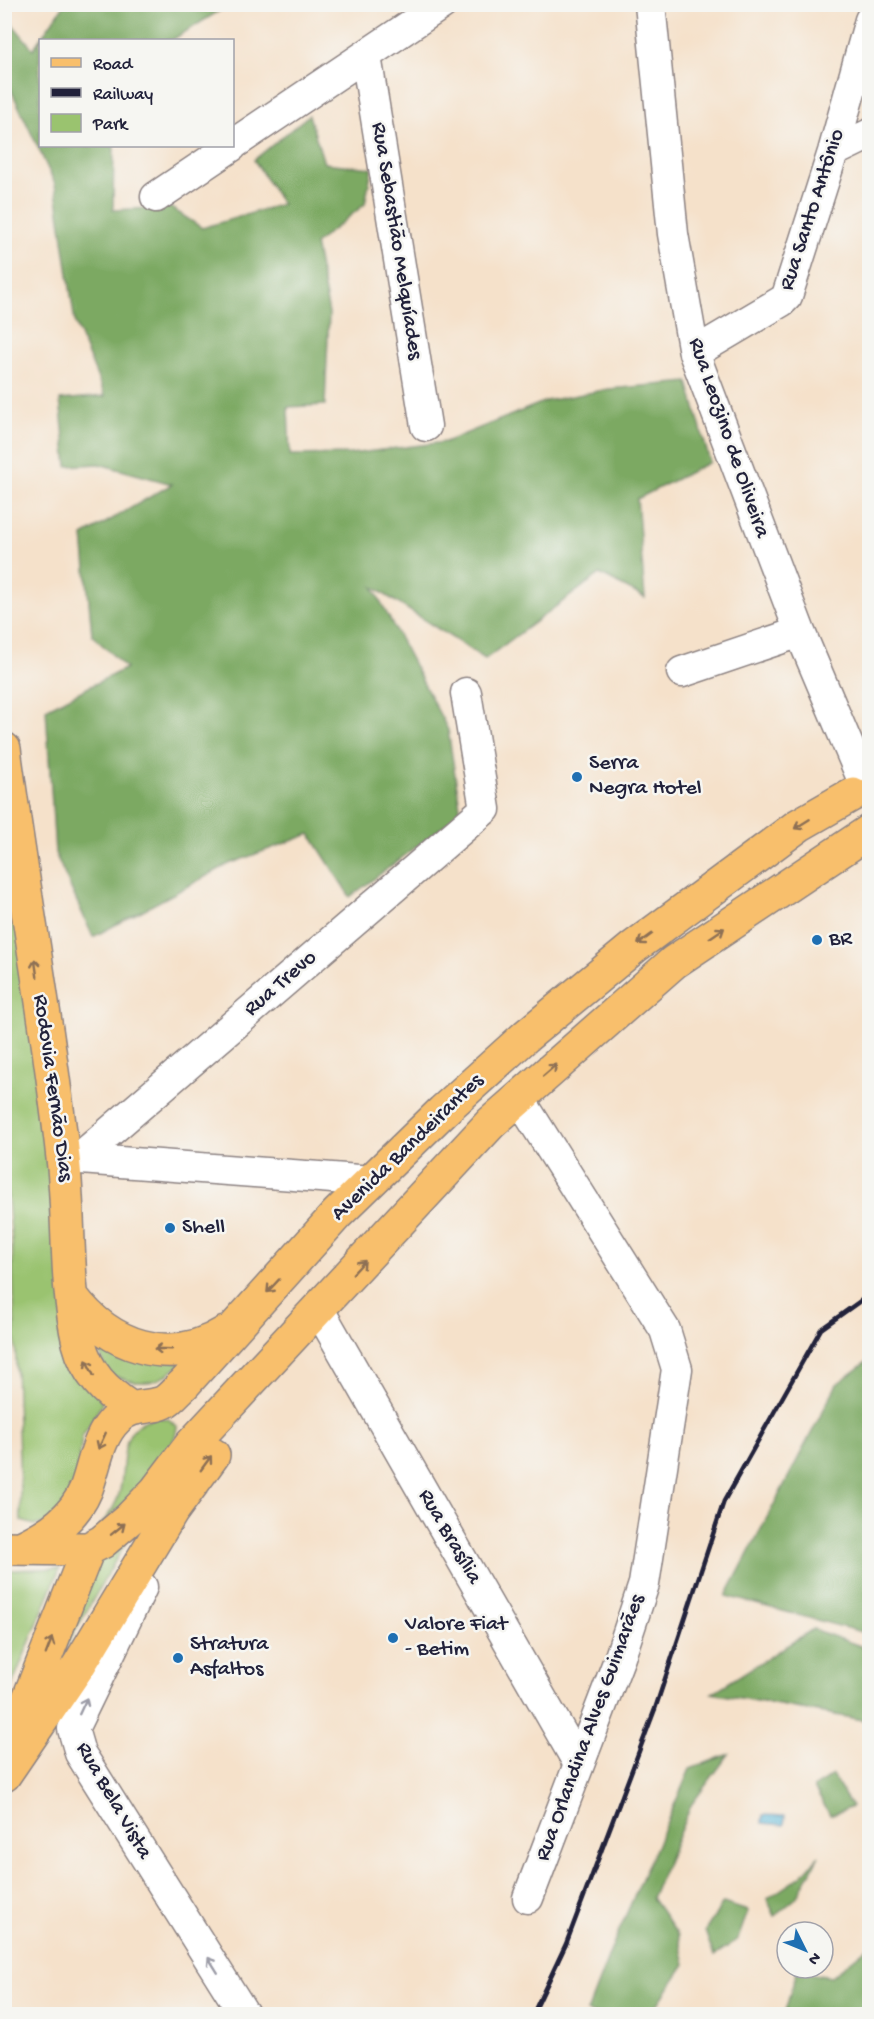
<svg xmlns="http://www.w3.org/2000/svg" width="874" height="2019" viewBox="0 0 874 2019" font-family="'Gochi Hand',sans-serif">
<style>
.green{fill:#9ac36f;stroke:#5e7255;stroke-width:1.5}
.forest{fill:#7ba962;stroke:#4e664e;stroke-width:1.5}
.water{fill:#5ab7d8;stroke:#3e6c8a;stroke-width:1.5}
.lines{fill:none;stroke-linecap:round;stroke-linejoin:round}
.minor-casing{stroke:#8c8282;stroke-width:33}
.major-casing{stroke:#8c8282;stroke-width:36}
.highway-casing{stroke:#8c8282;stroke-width:36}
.minor{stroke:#fff;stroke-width:30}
.major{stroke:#f8bf6c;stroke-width:33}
.highway{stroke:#f8bf6c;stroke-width:33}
.rail{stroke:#22223b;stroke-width:4.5}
.oneway{stroke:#8d7054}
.oneway2{stroke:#9c9ca7}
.poi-dot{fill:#1f6fb2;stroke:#f6f6f2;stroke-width:2}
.labels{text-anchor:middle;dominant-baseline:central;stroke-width:5;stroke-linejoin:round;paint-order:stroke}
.street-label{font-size:22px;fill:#22223b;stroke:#f6f6f2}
.poi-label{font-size:22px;fill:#22223b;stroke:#f6f6f2;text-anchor:start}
</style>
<rect width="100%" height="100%" fill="#f6f6f2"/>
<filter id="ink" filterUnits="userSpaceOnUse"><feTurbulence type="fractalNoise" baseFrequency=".0167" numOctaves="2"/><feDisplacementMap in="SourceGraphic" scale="12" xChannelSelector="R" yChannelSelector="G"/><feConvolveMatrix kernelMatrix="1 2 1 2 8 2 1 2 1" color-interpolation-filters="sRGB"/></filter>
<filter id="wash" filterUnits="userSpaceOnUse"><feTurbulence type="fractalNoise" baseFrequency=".008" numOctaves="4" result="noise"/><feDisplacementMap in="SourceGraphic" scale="24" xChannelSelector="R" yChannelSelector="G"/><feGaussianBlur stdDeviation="1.35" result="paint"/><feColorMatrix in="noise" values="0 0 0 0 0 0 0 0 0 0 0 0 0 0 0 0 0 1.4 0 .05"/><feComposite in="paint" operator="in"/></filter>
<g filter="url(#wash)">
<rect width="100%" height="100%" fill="#f5e1ca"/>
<path class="green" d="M4,839l98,565 -20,33 -6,49 -22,36 -19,3 -14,-4 -9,-280 -8,-82z
M97,1343l85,20c-28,26 -43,22 -76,10z
M156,1417l12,2 9,7c-1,31 -54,79 -77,100 8,-11 16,-20 19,-32 9,-32 -5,-67 37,-77z
M126,1542l-94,165 53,-136z
M60,1568l-55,134 -1,-116 5,-16z"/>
<path class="forest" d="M64,5h165l-57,35h-132v106h74l-1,64 57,-3 32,21 80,-24 -28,-44 55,-45 15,48 48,5 -7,36 -50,40 14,69 -4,92 -37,2 2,48 60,-1 95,-12 101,-41 63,-12 79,-7 22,80 -73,37 8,99 -45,-24 -115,85 -112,-72 75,143 13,83 -111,84 -40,-63 -81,30 -136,73 -38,-84 -9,-144 80,-41 -34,-33 -9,-99 89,-52 -73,-20 -32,2 -7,-66 45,-4 -30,-73 -20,-139 -50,-107v-62l28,34z
M869,1360v274l-143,-38 111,-212z
M813,1629l56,20v72l-157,-28z
M729,1754l-38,51 -39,93 26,37 7,29 -34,50h-58l-6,-2 27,-70 76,-173z
M832,1775l20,32 -22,8 -16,-27z
M819,1856l-23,42 -21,18 -8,-17 34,-23z
M723,1903l25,8 -10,28 -24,17 -9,-25z
M869,1946v68h-85l13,-43 34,6z"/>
<path class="water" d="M763,1815l22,1 -1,9 -22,-2z"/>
</g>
<g filter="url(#ink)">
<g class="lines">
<g class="minor-casing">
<path id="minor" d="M650,4l23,230 21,119 106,279 64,151
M366,56l60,370
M232,145l210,-141
M833,152l37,-18
M156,197l76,-51
M694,353l88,-52 5,-5 46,-144 37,-132
M682,672l118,-40
M519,1098l146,232 12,39 -33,215 -24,73 -92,241
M67,1158l305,23
M78,1159l407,-350 -19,-116
M319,1310l260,454
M142,1587l-69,142 7,24 164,261"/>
</g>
<g class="major-casing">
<path id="major" d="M4,749c18,136 44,272 59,409 7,61 2,125 16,185 8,31 26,48 51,65
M72,1297c37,49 97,71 153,36
M23,1547c27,-13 51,-29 63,-58 9,-24 11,-52 31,-71 13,-13 26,-10 42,-14 9,-2 18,-14 25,-20l153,-170 106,-103 83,-75 108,-89 165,-122 54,-31
M4,1548l84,1 14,-7 27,-23 27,-28 35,-46 300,-322 183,-161 196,-131
M12,1741l76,-192
M4,1775l75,-110 93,-154 41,-56"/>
</g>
<g class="highway-casing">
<path id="highway" d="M4,781l9,30"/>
</g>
<use href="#minor" class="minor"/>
<use href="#major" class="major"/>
<use href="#highway" class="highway"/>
<path class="rail" d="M533,2014l33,-70 89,-235 69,-208 97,-172 49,-35"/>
</g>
<defs><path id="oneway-shaft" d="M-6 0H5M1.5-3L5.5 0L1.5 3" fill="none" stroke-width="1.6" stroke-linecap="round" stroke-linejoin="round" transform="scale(1.5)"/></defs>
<g class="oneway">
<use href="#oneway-shaft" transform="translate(802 824) rotate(148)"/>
<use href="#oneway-shaft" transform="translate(717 933) rotate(-34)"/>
<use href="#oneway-shaft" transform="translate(645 939) rotate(144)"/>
<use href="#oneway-shaft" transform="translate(36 968) rotate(-98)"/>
<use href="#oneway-shaft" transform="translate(550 1070) rotate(-41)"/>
<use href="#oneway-shaft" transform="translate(359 1267) rotate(-47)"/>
<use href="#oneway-shaft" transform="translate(273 1286) rotate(133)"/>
<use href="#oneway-shaft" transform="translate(163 1349) rotate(-178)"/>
<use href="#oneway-shaft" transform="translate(90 1368) rotate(-116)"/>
<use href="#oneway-shaft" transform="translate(102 1441) rotate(115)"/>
<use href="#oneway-shaft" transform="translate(206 1463) rotate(-54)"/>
<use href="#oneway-shaft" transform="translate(118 1529) rotate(-39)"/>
<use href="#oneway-shaft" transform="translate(49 1646) rotate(-69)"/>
</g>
<g class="oneway2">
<use href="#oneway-shaft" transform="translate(83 1706) rotate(-65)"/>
<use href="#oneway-shaft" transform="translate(213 1965) rotate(-122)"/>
</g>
</g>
<g class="poi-dot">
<circle cx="577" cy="777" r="6"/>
<circle cx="817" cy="940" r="6"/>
<circle cx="170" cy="1228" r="6"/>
<circle cx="393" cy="1638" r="6"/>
<circle cx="178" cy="1658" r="6"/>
</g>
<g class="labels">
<g class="street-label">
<text transform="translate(813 210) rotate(-72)">Rua Santo Antônio</text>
<text transform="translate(396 241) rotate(81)">Rua Sebastião Melquíades</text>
<text transform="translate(728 438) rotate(71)">Rua Leozino de Oliveira</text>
<text transform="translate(281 984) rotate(-41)">Rua Trevo</text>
<text transform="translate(52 1088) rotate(82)">Rodovia Fernão Dias</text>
<text transform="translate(408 1148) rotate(-44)">Avenida Bandeirantes</text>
<text transform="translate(449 1537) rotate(60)">Rua Brasília</text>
<text transform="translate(591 1728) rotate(-70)">Rua Orlandina Alves Guimarães</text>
<text transform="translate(113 1801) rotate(60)">Rua Bela Vista</text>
</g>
<g class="poi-label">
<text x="589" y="764">Serra<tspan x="589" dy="25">Negra Hotel</tspan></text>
<text x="829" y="940">BR</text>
<text x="182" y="1228">Shell</text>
<text x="405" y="1625">Valore Fiat<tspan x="405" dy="25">- Betim</tspan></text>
<text x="190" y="1645">Stratura<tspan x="190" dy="25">Asfaltos</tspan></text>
</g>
</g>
<rect width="874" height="2019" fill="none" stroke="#f6f6f2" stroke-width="24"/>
<rect x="39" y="39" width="195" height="108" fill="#f6f6f2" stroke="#a1a1a9" stroke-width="1.5"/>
<rect x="51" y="58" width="30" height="9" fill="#f8bf6c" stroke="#a1a1a9" stroke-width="1.5"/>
<text x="93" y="69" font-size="18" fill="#22223b">Road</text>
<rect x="51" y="88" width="30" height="9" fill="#22223b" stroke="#a1a1a9" stroke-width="1.5"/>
<text x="93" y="99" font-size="18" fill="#22223b">Railway</text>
<rect x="51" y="114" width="30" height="18" fill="#9ac36f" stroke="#a1a1a9" stroke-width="1.5"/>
<text x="93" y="129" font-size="18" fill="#22223b">Park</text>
<g transform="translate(805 1950) rotate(133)"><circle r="28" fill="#f6f6f2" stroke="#a1a1a9" stroke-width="1.5"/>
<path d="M0-4.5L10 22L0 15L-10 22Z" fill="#1f6fb2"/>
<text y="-9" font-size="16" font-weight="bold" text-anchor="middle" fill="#22223b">N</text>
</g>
</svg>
